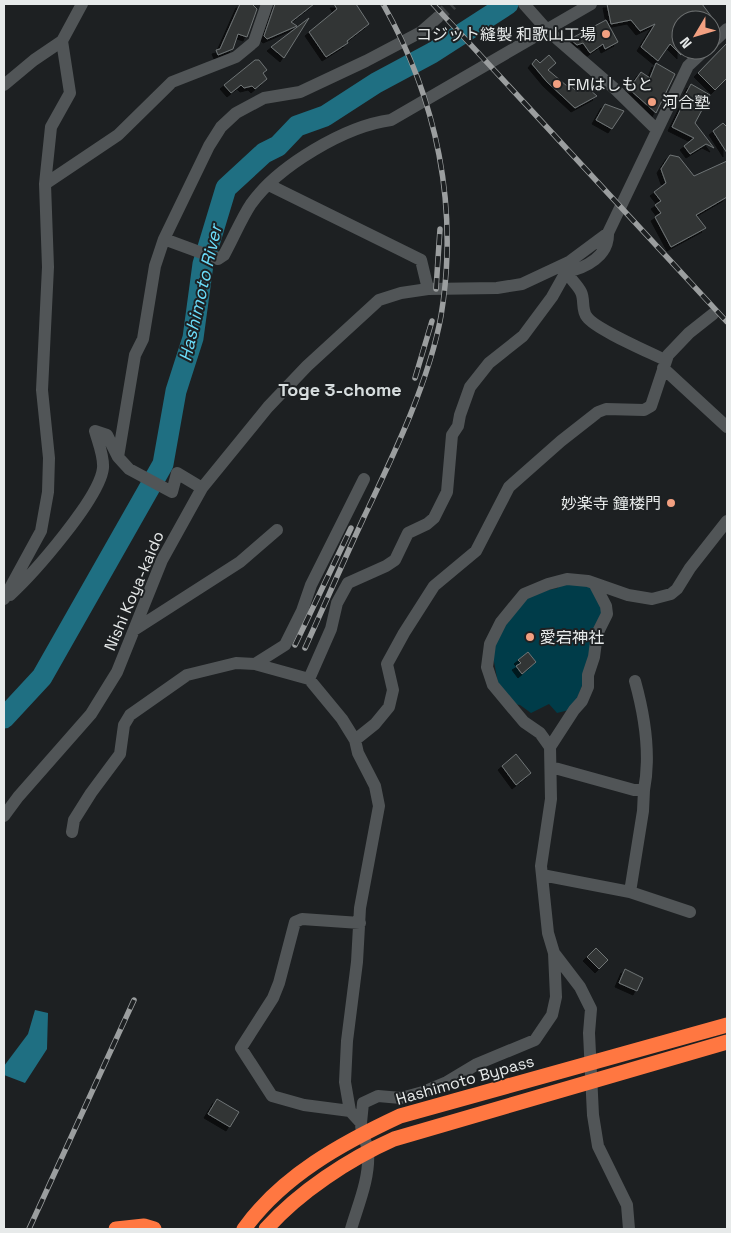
<svg xmlns="http://www.w3.org/2000/svg" width="731" height="1233" viewBox="0 0 731 1233" font-family="'Space Grotesk','Noto Sans JP',sans-serif">
<style>
.green{fill:#003c49}
.water{fill:#1f6f82}
.lines{fill:none;stroke-linecap:round;stroke-linejoin:round}
.river{stroke:#1f6f82;stroke-width:21}
.building{fill:#313536;stroke:#6f7475;filter:url(#shadow)}
.minor-tunnel{stroke:#3b3e40;stroke-width:12;stroke-dasharray:12 6;stroke-linecap:butt}
.minor{stroke:#515557;stroke-width:12}
.highway{stroke:#ff7741;stroke-width:15}
.rail-casing{stroke:#9b9e9f;stroke-width:5.5}
.rail{stroke:#1d2022;stroke-width:4;stroke-dasharray:11;stroke-linecap:butt}
.poi-dot{fill:#f2a081;stroke:#1d2022;stroke-width:2}
.labels{text-anchor:middle;dominant-baseline:central;stroke-width:4;stroke-linejoin:round;paint-order:stroke}
.poi-label{font-size:16px;fill:#e7eaea;stroke:#1d2022;text-anchor:start}
.street-label{font-size:16px;fill:#e7eaea;stroke:#1d2022}
.water-label{font-size:18px;font-style:italic;fill:#6bdcf9;stroke:#1d2022}
.neighbourhood-label{font-size:18px;font-weight:bold;fill:#d7ddde;stroke:#1d2022}
</style>
<defs>
<filter id="shadow"><feDropShadow dx="-4" dy="4" stdDeviation="0" flood-color="#0009"/></filter>
</defs>
<rect width="100%" height="100%" fill="#1d2022"/>
<path class="green" d="M588,581l16,26 -12,53 -19,49 -16,4 -8,-9 -18,9 -11,-8 -6,-1 -16,-21 -7,-37 34,-51 33,-7v-5z"/>
<path class="water" d="M35,1010l13,3 -1,36 -22,34 -21,-8v-9l24,-32z"/>
<g class="lines">
<path class="river" d="M4,718l38,-41 121,-213 13,-73 17,-53 10,-74 23,-76 38,-35 14,-7 19,-20 28,-10 51,-33 56,-30 76,-49"/>
</g>
<path class="building" d="M240,4h12l5,5 -10,28 -9,-3 -5,15 -15,6 -2,-5 4,-1z
M275,4h39l-23,18 6,4 -30,13 -3,-3z
M334,4h22l13,20 -22,17 1,2 -22,14 -17,-25 28,-23z
M607,4h95l12,16h-14l-7,-9 -12,9v35l-11,-11 -12,17 -17,-14 14,-23 -15,7 -9,-11 -20,4z
M309,18l-25,40 -13,-11z
M606,20l12,22 -13,7 -2,-5 -13,9 -7,-10 -6,2 -7,-6z
M727,43v35l-12,12 -17,-17z
M549,55l7,8 -8,7 19,16 1,-2 10,8 6,-7 13,11 -22,12 -28,-26 -15,-18 4,-5 4,4z
M255,60h4l8,10 -4,3 4,6 -12,10 -3,-3 -8,2 -3,-3 -10,8 -7,-8z
M656,63l19,11 -19,39 -27,-24 12,-17 9,6z
M691,84l19,11 -15,28 19,25 -8,-4 -16,10 -6,-8 10,-8 -22,-11 13,-27 -2,-1z
M605,104l19,7 -12,18 -16,-9z
M723,123l4,4v26l-14,-22z
M670,155l9,2 15,19 33,-15v36l-31,18 10,13 -35,19 -16,-30 6,-4 -6,-8 6,-4 -7,-9 12,-9 -5,-14z
M528,652l8,10 -14,12 -6,-8 5,-3 -3,-3z
M516,754l15,19 -15,12 -14,-19z
M596,948l12,12 -9,9 -12,-12z
M625,969l18,9 -6,13 -18,-8z
M217,1099l22,13 -9,15 -22,-13z"/>
<g class="lines">
<path class="minor-tunnel" d="M437,18l15,-14"/>
<path class="minor" d="M524,4l24,27 67,58 42,41
M711,44l16,-15
M4,85l30,-25 28,-19 20,-37
M45,184l6,-57 19,-34 -8,-52
M269,185l152,75 7,29
M164,239l54,20 6,-4c9,-16 17,-36 27,-51 27,-38 94,-78 140,-84l200,-116
M566,266c0,11 10,16 15,26 4,8 0,18 6,25 8,12 62,35 78,43
M663,368l64,59
M202,488l-25,-15 -5,19 -43,-23 -11,-12 17,-102 8,-16 12,-73 9,-27 45,-93 12,-19 15,-14 28,-15 36,-6 66,-31 55,-29 16,-14
M10,595c23,-21 90,-97 93,-127 1,-12 -5,-26 -8,-37l12,4 11,22
M4,599l37,-68 7,-39 1,-34 -7,-68 6,-123 -3,-83 73,-49 54,-53 64,-25 18,-15 13,-38
M134,630l106,-68 37,-32
M309,679l-54,-15 30,-19 17,-34 9,-26 53,-106
M355,740l20,-16 14,-17 4,-17 -6,-26 17,-31 30,-47 42,-35 33,-64 52,-46 37,-29 8,-3 38,1 7,-4 17,-51 21,-22 24,-19
M550,747l24,-37 8,-9 6,-14v-12l6,-18 3,-23 10,-20 -1,-8 -12,-23
M551,767l83,23h10c7,-36 1,-73 -9,-109
M644,790l-1,21 -13,81 60,20
M4,816l14,-19 73,-83 26,-42 45,-112 40,-72 66,-81 39,-41 72,-66 22,-7 27,-4 69,-1 25,-4 47,-22 39,-29 80,-167 17,-16
M72,832l2,-12 17,-27 29,-39 4,-29 6,-10 57,-40 49,-12 19,1
M542,875l88,17
M350,1111l-46,-6 -32,-9 -31,-48 32,-50 6,-15 16,-61 7,-3 58,4
M361,1123l2,-20 15,-7 23,2 22,-6 24,-10 30,-18 58,-24 17,-25 4,-18 -2,-44
M351,1229c7,-24 19,-51 17,-77 0,-10 -7,-14 -7,-29l-11,-12 -5,-29 2,-41 10,-79 3,-54 19,-102 -4,-20 -17,-33 -3,-13 -13,-21 -33,-40 22,-50 6,-26 11,-20 38,-17 9,-6 13,-27 19,-9 7,-6 13,-26 5,-57 6,-9 2,-11 10,-28 19,-24 34,-27 29,-39 14,-25c20,-4 43,-16 42,-39
M629,1229l-2,-24 -29,-59 -5,-31 -4,-82 2,-24 -11,-22 -26,-34 -6,-20 -7,-67 10,-67 -1,-52 -10,-14 -16,-11 -31,-37 -6,-18 3,-23 11,-22 23,-28 24,-10 19,-5 21,2 40,14 24,4 19,-5 6,-5 13,-21 37,-47"/>
<path class="highway" d="M116,1229l28,-3 10,3
M244,1229c38,-53 98,-86 156,-113l327,-91
M266,1229c33,-37 83,-70 128,-90l333,-97"/>
<g class="rail-casing">
<path id="rail" d="M433,4l294,318
M436,289l4,-60
M415,378l17,-57
M295,645l56,-117
M305,648c20,-44 39,-88 59,-131 29,-61 65,-135 77,-201 18,-109 -4,-217 -58,-312
M29,1229l105,-229"/>
</g>
<use href="#rail" class="rail"/>
</g>
<g class="poi-dot">
<circle cx="606" cy="34" r="5"/>
<circle cx="557" cy="84" r="5"/>
<circle cx="652" cy="102" r="5"/>
<circle cx="671" cy="503" r="5"/>
<circle cx="530" cy="637" r="5"/>
</g>
<g class="labels">
<g class="poi-label">
<text x="596" y="34" text-anchor="end">コジット縫製 和歌山工場</text>
<text x="567" y="84">FMはしもと</text>
<text x="662" y="102">河合塾</text>
<text x="661" y="503" text-anchor="end">妙楽寺 鐘楼門</text>
<text x="540" y="637">愛宕神社</text>
</g>
<g class="street-label">
<text transform="translate(134 591) rotate(-67)">Nishi Koya-kaido</text>
<text transform="translate(465 1080) rotate(-16)">Hashimoto Bypass</text>
</g>
<g class="water-label">
<text transform="translate(200 293) rotate(-77)">Hashimoto River</text>
</g>
<g class="neighbourhood-label">
<text x="340" y="389">Toge 3-chome</text>
</g>
</g>
<rect width="731" height="1233" fill="none" stroke="#e7eaea" stroke-width="10"/>
<g transform="translate(696 35) rotate(232)"><circle r="24" fill="#1d2022" stroke="#6e7172"/>
<path d="M0-4L9 19L0 12L-9 19Z" fill="#f2a081"/>
<text y="-8" font-size="14" font-weight="bold" text-anchor="middle" fill="#e7eaea">N</text>
</g>
</svg>
